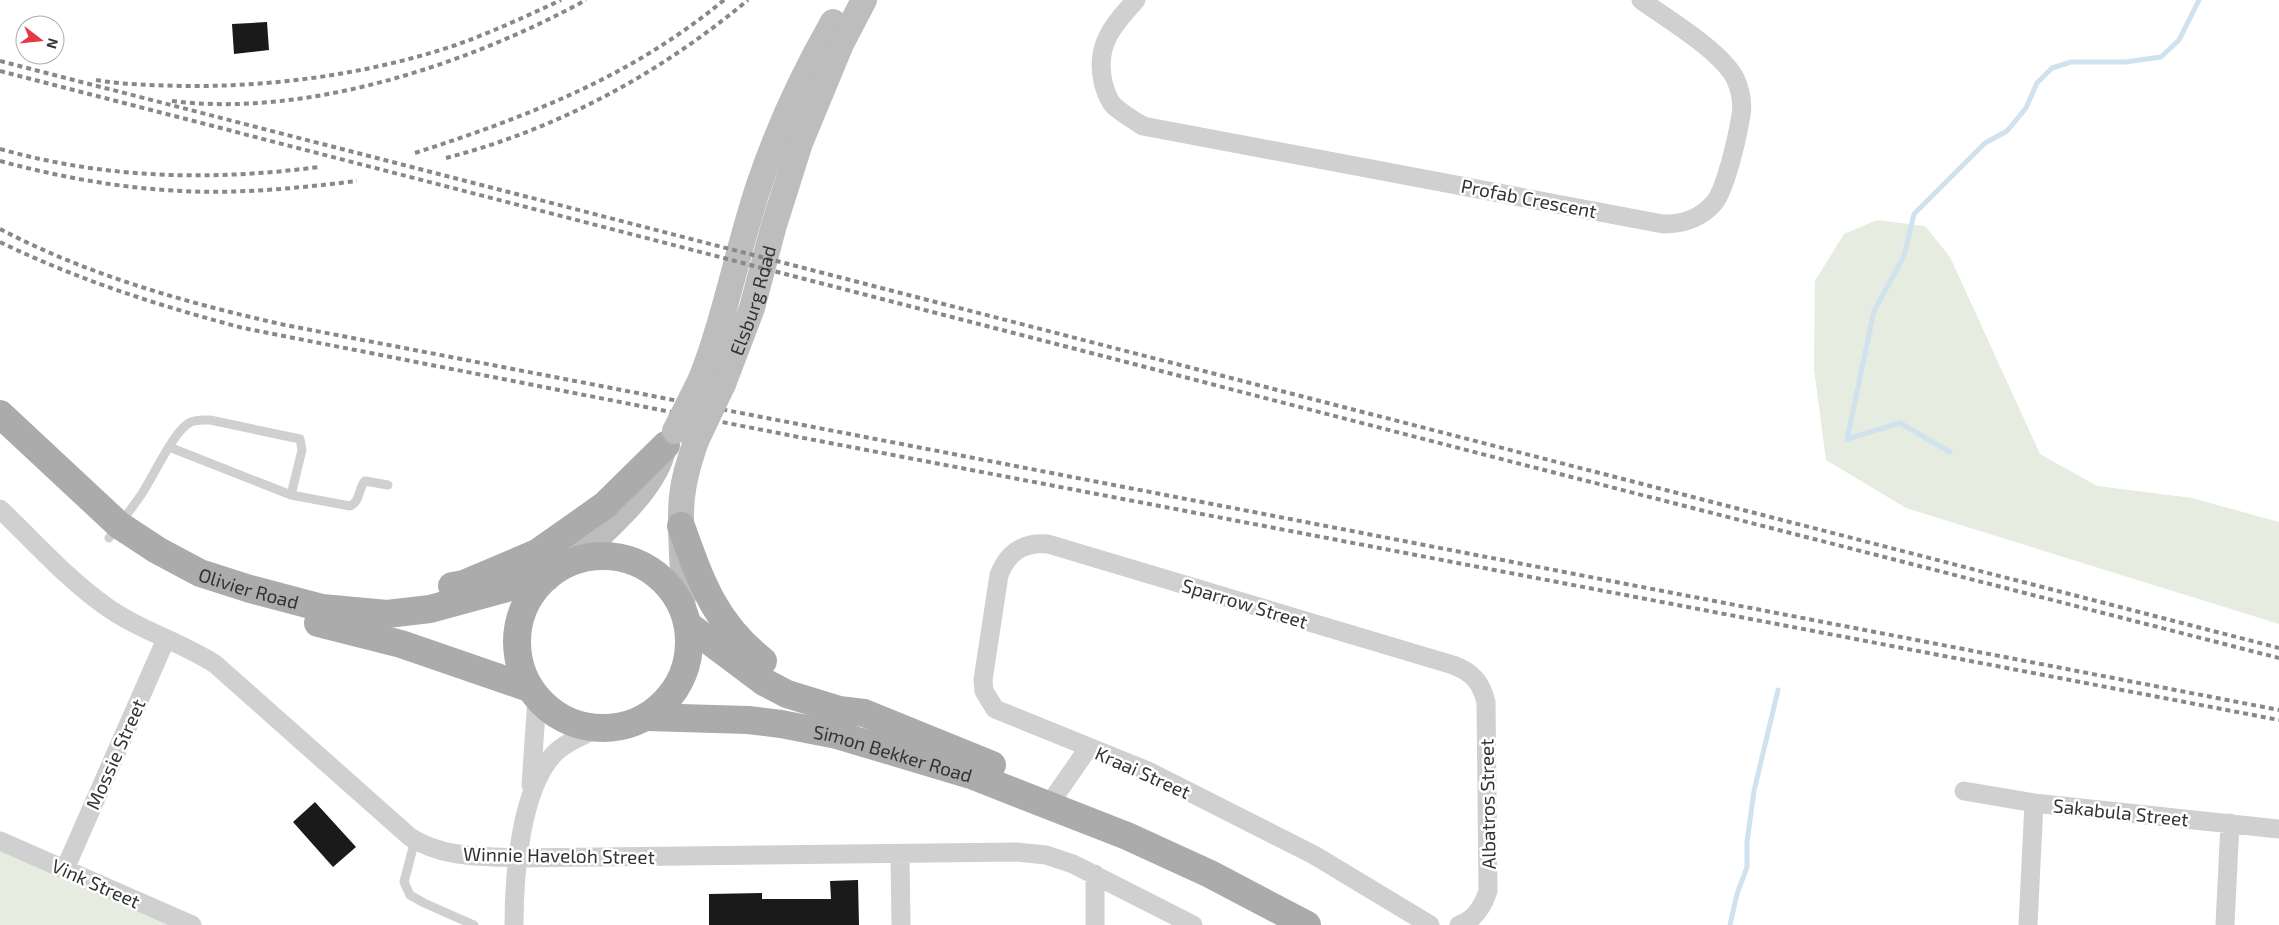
<svg xmlns="http://www.w3.org/2000/svg" width="2279" height="925" viewBox="0 0 2279 925" font-family="'Exo 2',sans-serif">
<style>
.green{fill:#e6ecdf}
.lines{fill:none;stroke-linecap:round;stroke-linejoin:round}
.stream{stroke:#cfe2ee;stroke-width:5}
.building{fill:#1a1a1a}
.service{stroke:#d0d0d0;stroke-width:9}
.minor{stroke:#d0d0d0;stroke-width:19}
.secondary{stroke:#bdbdbd;stroke-width:26}
.primary{stroke:#ababab;stroke-width:28}
.rail{stroke:#888;stroke-width:4;stroke-dasharray:5 4;stroke-linecap:butt}
.secondary-bridge{stroke:#bdbdbd;stroke-width:26}
.labels{text-anchor:middle;dominant-baseline:central;stroke-width:5;stroke-linejoin:round;paint-order:stroke}
.street-label{font-size:19px;fill:#333;stroke:#fff}
</style>
<rect width="100%" height="100%" fill="#fff"/>
<path class="green" d="M1877,220l48,6 25,31 90,197 57,32 95,12 87,24v102l-373,-116 -80,-48 -12,-91 1,-88 29,-47z
M0,850l176,75h-176z"/>
<g class="lines">
<path class="stream" d="M1950,452l-50,-29 -53,16 27,-128 30,-55 10,-42 71,-71 22,-12 19,-23 11,-25 15,-15 19,-6h54l36,-5 18,-17 20,-40
M1730,925l7,-31 10,-27v-25l7,-51 24,-101"/>
</g>
<path class="building" d="M267,22l2,28 -35,4 -2,-30z
M315,802l41,45 -23,20 -40,-45z
M858,880l1,45h-150v-31l53,-1v6h69l-1,-18z"/>
<g class="lines">
<path class="service" d="M169,447l122,48
M109,538c11,-14 22,-29 32,-43 11,-16 34,-67 50,-73 6,-3 13,-2 19,-2l90,19 2,11 -11,45 59,11c11,-5 8,-18 15,-25l23,4
M415,840l-11,42 6,13 14,8 50,22"/>
<path class="minor" d="M1136,0c-23,25 -41,45 -33,82 2,8 5,18 11,24 9,8 19,14 29,20l520,98c20,0 37,-5 51,-21 12,-14 24,-69 27,-88 2,-12 -1,-26 -6,-37 -15,-28 -68,-59 -94,-78
M0,509c34,32 66,69 104,96 34,25 75,36 111,59l195,173c33,21 70,19 107,21l499,-6 30,3 27,9 120,61
M531,785l6,-87
M1964,791l70,12 245,26
M1045,805l10,-9 34,-49
M0,841l192,84
M900,854l1,71
M65,869l101,-230
M514,925c0,-48 6,-138 42,-173 11,-11 27,-16 40,-23
M1095,925v-51
M1430,925l-116,-70 -166,-84 -153,-62 -11,-18 -1,-11 16,-105c9,-23 24,-33 49,-31l405,121c19,7 28,17 33,37l2,189c-5,15 -13,29 -29,34
M2028,925l6,-122
M2225,925l5,-102"/>
<g class="secondary">
<path d="M701,379c25,-64 37,-132 59,-197 18,-53 45,-111 73,-160"/>
<path id="s1" d="M723,384l29,-76 22,-83 26,-82 41,-99 23,-44"/>
<path d="M572,562c30,-30 77,-67 90,-108"/>
<path d="M682,608c4,-37 -4,-74 0,-111 2,-20 8,-38 14,-56"/>
</g>
<g class="primary">
<path id="s2" d="M0,414l119,111 38,25 43,23 50,16 72,19 65,6 43,-5 117,-32"/>
<path d="M681,526c20,56 34,97 82,135"/>
<circle cx="603" cy="642" r="86"/>
<path d="M452,586l12,-2 73,-31 37,-26 31,-22 61,-60"/>
<path d="M318,623l83,21 128,44"/>
<path d="M688,625l76,57 23,12 52,16 25,3 128,52"/>
<path id="s3" d="M647,717l101,3 33,4 56,11 134,40 156,61 83,38 97,51"/>
</g>
<path class="rail" d="M0,61l2279,587
M0,71l1505,389 774,198
M96,80c29,5 57,5 87,6 91,1 186,-12 273,-41 36,-13 71,-29 105,-45
M172,101c135,17 297,-37 414,-101
M0,149c107,30 210,32 319,18
M415,153c114,-37 216,-76 309,-153
M446,158c112,-29 213,-84 302,-158
M0,161c59,16 120,27 181,30 59,3 118,-3 176,-10
M0,229c90,47 187,74 285,96l1994,385
M0,242c78,38 160,64 243,86l540,106 1496,286"/>
<path class="secondary-bridge" d="M675,431l26,-52
M696,441l27,-57"/>
</g>
<g class="labels">
<g class="street-label">
<text transform="translate(1529 198) rotate(11)">Profab Crescent</text>
<text stroke="none"><textPath href="#s1" startOffset="89">Elsburg Road</textPath></text>
<text stroke="none"><textPath href="#s2" startOffset="308">Olivier Road</textPath></text>
<text transform="translate(1245 603) rotate(17)">Sparrow Street</text>
<text transform="translate(115 754) rotate(-66)">Mossie Street</text>
<text stroke="none"><textPath href="#s3" startOffset="250">Simon Bekker Road</textPath></text>
<text transform="translate(1143 772) rotate(24)">Kraai Street</text>
<text transform="translate(1487 804) rotate(-91)">Albatros Street</text>
<text transform="translate(2121 812) rotate(6)">Sakabula Street</text>
<text transform="translate(559 855) rotate(1)">Winnie Haveloh Street</text>
<text transform="translate(96 883) rotate(24)">Vink Street</text>
</g>
</g>
<g transform="translate(40 40) rotate(106)"><circle r="24" fill="#ffffff" stroke="#adadad"/>
<path d="M0-4L9 19L0 12L-9 19Z" fill="#e63946"/>
<text y="-8" font-size="14" font-weight="bold" text-anchor="middle" fill="#333333">N</text>
</g>
</svg>
